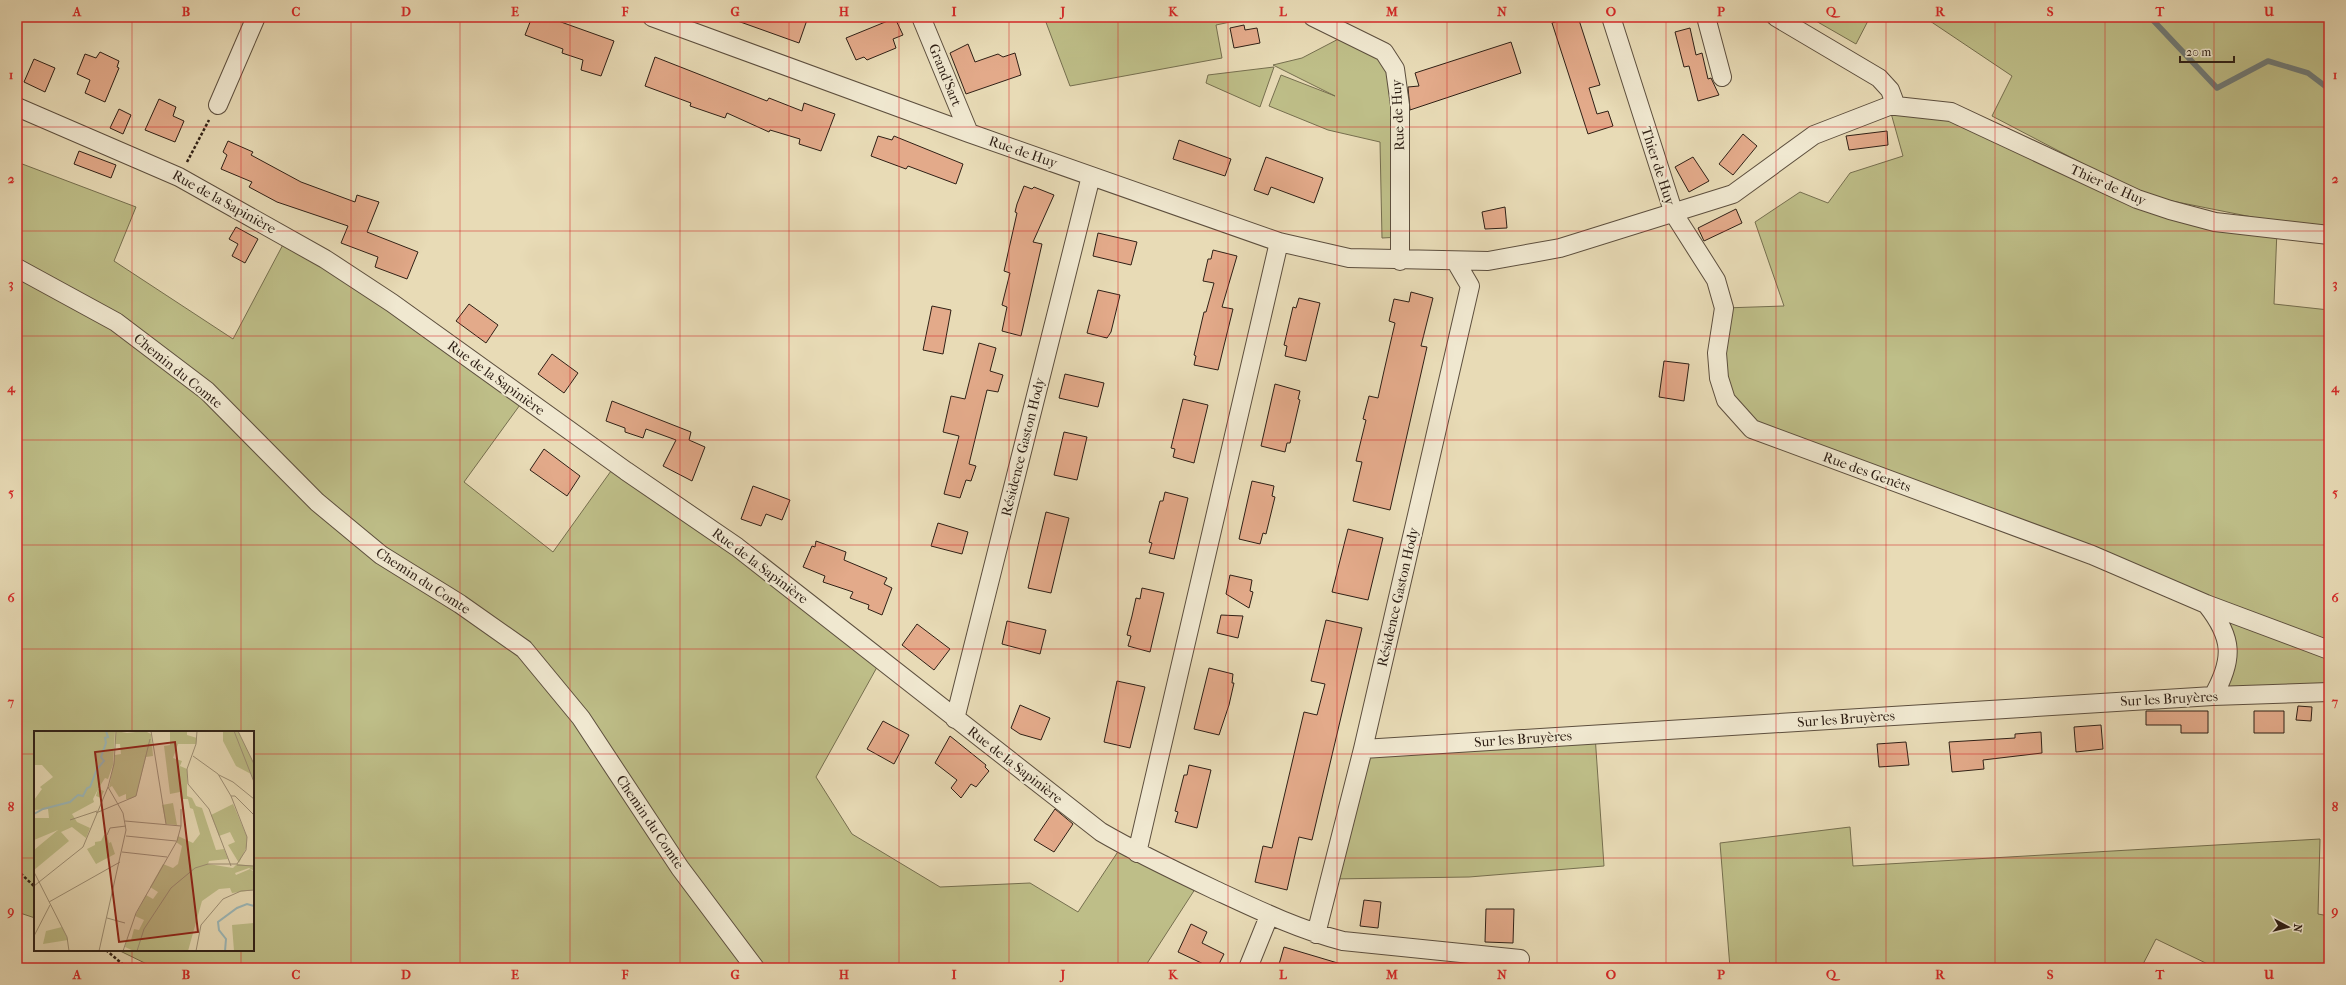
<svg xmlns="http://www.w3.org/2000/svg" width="2346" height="985" viewBox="0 0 2346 985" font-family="'IM FELL French Canon',serif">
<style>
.green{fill:#bebe88;stroke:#766f4f}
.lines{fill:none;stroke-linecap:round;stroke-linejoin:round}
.stream{stroke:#707b78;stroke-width:5.5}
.building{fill:#e3aa8a;stroke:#2f2016}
.minor-casing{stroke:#5d4f3e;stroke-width:20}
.path{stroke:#2f2016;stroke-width:2.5;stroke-dasharray:3 2;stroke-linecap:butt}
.minor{stroke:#f0e8d0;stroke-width:18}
.grid{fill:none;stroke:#d62828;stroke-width:1;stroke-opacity:0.55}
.labels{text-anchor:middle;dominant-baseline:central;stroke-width:4;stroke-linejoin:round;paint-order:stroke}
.street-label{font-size:14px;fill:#2f2016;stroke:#f0e8d0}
.inset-river{fill:none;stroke:#9cb8b9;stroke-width:2}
.inset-road{fill:none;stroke:#9e9076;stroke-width:1}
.view{fill:#8f2418;fill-opacity:0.15;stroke:#8f2418;stroke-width:2}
.inset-edge{fill:none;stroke:#2f2016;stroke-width:2}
.neatline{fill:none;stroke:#d62828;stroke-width:1.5}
.grid-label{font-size:13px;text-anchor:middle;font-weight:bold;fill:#d62828}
</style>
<rect width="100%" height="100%" fill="#e8dbb6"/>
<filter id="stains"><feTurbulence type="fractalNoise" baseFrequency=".005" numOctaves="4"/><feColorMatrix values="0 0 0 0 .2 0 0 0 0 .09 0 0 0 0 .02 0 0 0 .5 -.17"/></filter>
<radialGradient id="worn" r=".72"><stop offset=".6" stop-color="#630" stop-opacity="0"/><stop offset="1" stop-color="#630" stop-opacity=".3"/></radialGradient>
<path class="green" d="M1044,17h210l-38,8 6,33 -152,28z
M1809,17h61l-14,27z
M1924,17h405v210l-67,-8 -100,-20 -46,-18 -124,-65 20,-40z
M1348,34l47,35 6,168 -19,1 -2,-96 -52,-12 -59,-24 12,-31 54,21 -62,-31 29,-7z
M1274,67l-14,40 -54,-24 2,-8z
M1889,106l101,24 147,69 140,31 -3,74 55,6v379l-116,7 13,-29 -20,-63 -454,-175 -26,-29 -2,-92 60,-2 -29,-84 45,-30 28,11 22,-30 53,-17z
M17,162l119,45 -22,54 119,78 54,-102 238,161 -61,84 89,70 63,-88 265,196 -65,117 36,57 88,53 90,-4 48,29 45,-68 76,39 -55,85h-989l-37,-18h135v-218h-218v186l-18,-6z
M1595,735l9,131 -135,11 -139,2 33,-130z
M1850,827l3,39 467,-27 -2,75 11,2v52h-113l-60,-29 -15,29h-411l-10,-125z"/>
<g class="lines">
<path class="stream" d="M2150,17l67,71 51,-27 40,12 21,16"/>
</g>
<path class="building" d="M532,17h15l67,24 -13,35 -20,-6 2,-10 -21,-7 1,-4 -38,-14z
M732,17h76l-9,26 -67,-24z
M1570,17h8l22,68 -11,3 8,26 11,-3 5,15 -25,8 -36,-111z
M895,18l8,17 -10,4 3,9 -29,12 -3,-3 -8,3 -10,-22z
M1244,25l1,5 12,-2 3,15 -26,5 -4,-20z
M1690,28l6,27 6,-2 6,26 3,-1 8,17 -21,6 -9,-35 -5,1 -9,-35z
M1511,42l10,31 -111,37 -2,-23 11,-1 -4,-13z
M968,44l7,18 23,-8 5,3 12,-4 6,22 -55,19 -16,-41z
M100,52l19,9 -2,6 2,1 -14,34 -20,-9 5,-13 -13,-6 8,-20 11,4z
M655,57l112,44 2,-3 33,13 2,-8 31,11 -14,37 -22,-7 1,-5 -30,-9 -1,2 -42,-19 -2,5 -35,-12 1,-3 -46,-17z
M34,59l21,9 -10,24 -21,-10z
M159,99l17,8 -3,9 11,5 -9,21 -30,-12z
M119,109l12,6 -8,19 -13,-6z
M1887,131l1,14 -39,5 -3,-14z
M1743,134l14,12 -24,29 -14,-11z
M878,136l14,4 2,-4 69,28 -7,20 -48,-18 -2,3 -35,-13z
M1179,140l52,19 -6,17 -52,-17z
M228,141l25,11 -2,3 50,27 54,20 2,-7 22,7 -12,30 51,20 -11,27 -32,-12 3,-10 -37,-14 7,-17 -71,-24 -28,-15 3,-5 -31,-13 6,-14 -4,-3z
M79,151l37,14 -5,13 -37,-14z
M1266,157l57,21 -9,25 -43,-16 -3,8 -14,-5z
M1693,157l16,24 -20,11 -14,-25z
M1024,186l8,3 2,-2 20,8 -21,47 9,2 -21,92 -19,-5 5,-24 -5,-2 8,-32 -6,-2 13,-58 -2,-1 2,-8z
M1505,207l2,21 -22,1 -3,-17z
M1736,209l6,14 -38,18 -6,-13z
M236,227l22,12 -13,24 -13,-7 6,-12 -9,-5z
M1098,233l39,9 -6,23 -38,-9z
M1213,250l24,6 -15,51 11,2 -15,61 -24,-5 2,-9 -2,-1 10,-43h2l8,-29 -11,-2 5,-22h3z
M1098,290l22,5 -9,37 -4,6 -20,-5z
M1411,292l22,6 -12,48 6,1 -37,163 -37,-9 9,-39 -6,-1 10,-41 -3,-1 6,-23 9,2 6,-27 11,-48 -6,-2 5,-22 15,3z
M1299,298l21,5 -14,58 -21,-5 2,-10 -3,-1 9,-38 3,1z
M469,304l29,21 -12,18 -30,-22z
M932,306l19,4 -8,44 -20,-4z
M979,343l17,5 -6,23 13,4 -5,17 -11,-2 -18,74 7,2 -5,15 -5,-1 -6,18 -16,-4 15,-58 -16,-4 8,-36 14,3z
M552,354l26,19 -14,20 -26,-19z
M1664,361l25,3 -5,37 -25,-4z
M1065,374l39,9 -6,24 -39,-9z
M1275,384l25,7 -2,8 2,1 -10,43h-3l-2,9 -24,-6z
M1183,399l25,6 -14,58 -21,-6 2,-8 -4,-1z
M612,401l79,31 -2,8 16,7 -13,34 -29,-15 13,-26 -30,-11 -3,9 -18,-6v-4l-19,-7z
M1064,432l23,5 -10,43 -23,-5z
M544,449l36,27 -13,20 -37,-26z
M1252,481l22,5 -2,10 3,1 -9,37 -3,-1 -3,11 -21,-5z
M753,486l37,14 -8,20 -16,-6 -5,12 -20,-7z
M1165,492l23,6 -14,61 -25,-6 3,-10 -3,-1 11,-41h3z
M1046,512l23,6 -18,75 -23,-5z
M938,523l30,9 -6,22 -31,-8z
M1348,529l35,9 -15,62 -36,-8z
M816,541l30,11 -2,8 43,18 -3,6 8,4 -10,27 -14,-6 1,-4 -19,-7 3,-6 -30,-10 2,-6 -22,-9 9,-21 3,1z
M1230,575l22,5 -2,11 3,1 -4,16 -23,-14z
M1142,588l22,5 -14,59 -22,-6 3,-10 -4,-1 5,-19 4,-18 4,1z
M1221,615l22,1 -5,22 -21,-5z
M1326,620l36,8 -50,212 -13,-3 -12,53 -32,-8 8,-36 9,2 32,-136 13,3 8,-31 -14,-3z
M1007,621l39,9 -6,24 -38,-10z
M917,624l33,25 -16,21 -32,-25z
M1209,668l24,6 -1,9h2l-5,22 -10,30 -25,-6z
M1117,681l28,6 -15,61 -26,-6z
M1020,705l30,13 -9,22 -21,-6 -9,-6z
M2298,706l14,1 -1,14 -15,-1z
M2146,711h62v22h-27v-8h-35z
M2254,711h30v22h-30z
M883,721l26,14 -15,29 -27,-15z
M2101,725l2,24 -27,3 -2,-25z
M2041,732l1,21 -59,7 1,9 -32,3 -3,-30 66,-4v-4z
M950,736l36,29 -1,2 4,4 -13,16 -5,-3 -10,14 -10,-10 6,-8 -22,-17z
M1906,742l3,23 -30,2 -2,-23z
M1189,765l22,5 -14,58 -22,-6 3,-10 -3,-1 9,-36h3z
M1055,809l18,15 -19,28 -20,-12z
M1364,900l17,2 -3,26 -18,-2z
M1486,909h28l-1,34 -28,-1z
M1191,924l16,8 -5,11 22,11 -7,14h-5l-34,-16z
M1284,947l57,17 -1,4h-62z"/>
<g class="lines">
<g class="minor-casing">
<path id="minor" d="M652,17l317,116 310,109 70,16 139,3 72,-13 173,-54 81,-59 75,-29h7l55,6 186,87 33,11 45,12 114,13
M921,17l48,116
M1313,17l71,35 11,17 5,36v156
M1611,17l63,197 42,66 8,28 -7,45 2,25 7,22 26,29 340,126 114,49 123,46
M1706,17l16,60
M1776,17l103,61 11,12 6,16
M218,105l38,-88
M17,107l162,70 146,82 67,44 234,168 111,76 364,285c36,21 74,39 112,57 43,20 84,40 130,52l177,18
M17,268l99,54 91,69 110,111 64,53 79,49 64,45 57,69 99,150 75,100
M2207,605c26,33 27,54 6,91
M955,719l136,-543
M1363,749l850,-53 116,-4
M1137,853l142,-611
M1316,934l47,-185 107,-463 -14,-24
M1248,968l21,-52"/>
</g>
<path class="path" d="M187,162l22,-42
M17,870l18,17
M106,950l21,18"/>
<use href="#minor" class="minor"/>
</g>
<path class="grid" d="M132,17v715M241,17v715M351,17v951M460,17v951M570,17v951M680,17v951M789,17v951M899,17v951M1009,17v951M1118,17v951M1228,17v951M1337,17v951M1447,17v951M1557,17v951M1666,17v951M1776,17v951M1886,17v951M1995,17v951M2105,17v951M2214,17v951M17,127h2312M17,231h2312M17,336h2312M17,440h2312M17,545h2312M17,649h2312M17,754h18M253,754h2076M17,858h18M253,858h2076M132,950v18M241,950v18"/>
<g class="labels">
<g class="street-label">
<text transform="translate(945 75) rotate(68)">Grand'Sart</text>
<text transform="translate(1398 115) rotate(-93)">Rue de Huy</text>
<text transform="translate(1023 152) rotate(19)">Rue de Huy</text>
<text transform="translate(1658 166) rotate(72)">Thier de Huy</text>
<text transform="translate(2108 185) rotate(24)">Thier de Huy</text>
<text transform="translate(224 202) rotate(29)">Rue de la Sapinière</text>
<text transform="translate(178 371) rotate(39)">Chemin du Comte</text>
<text transform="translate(496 378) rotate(36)">Rue de la Sapinière</text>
<text transform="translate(1023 447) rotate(-76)">Résidence Gaston Hody</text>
<text transform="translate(1867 472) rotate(20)">Rue des Genêts</text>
<text transform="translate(760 566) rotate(37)">Rue de la Sapinière</text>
<text transform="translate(423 581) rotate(33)">Chemin du Comte</text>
<text transform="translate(1398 597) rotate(-77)">Résidence Gaston Hody</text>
<text transform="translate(2169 699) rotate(-3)">Sur les Bruyères</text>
<text transform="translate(1846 719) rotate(-4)">Sur les Bruyères</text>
<text transform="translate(1523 739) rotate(-4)">Sur les Bruyères</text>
<text transform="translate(1015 765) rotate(38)">Rue de la Sapinière</text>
<text transform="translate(650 822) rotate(56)">Chemin du Comte</text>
</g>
</g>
<g transform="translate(34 731)">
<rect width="220" height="220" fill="#e8dbb6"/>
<path d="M0,0h81l-2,34 -5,14 -3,-1 -7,11 6,2 -3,7 -5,-2 2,-7 -5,10 1,3 -22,12 5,8 13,6 -4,10 -14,-11 -11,5 8,9 -35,29v-20l24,-20 -24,10v-22h15l-1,-9 -14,1v-10l8,-11 -2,-2 13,-10 -11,-12h-8zM82,0l11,2 18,-2 6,3 2,22 -7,1 -10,39 -6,3h-4v-5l-7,3 -7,-11 -3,2 6,-33 6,-1 -1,-10h-5zM136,0h17v4l10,3 -1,6h-18l-5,14 9,3 -2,5 7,3v27l5,2 4,8 6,2 14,42 8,-1 4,10 -19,2 -1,3 25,4 4,-4 17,2v5l-5,-3 -14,5 1,2 14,-6 4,3v18l-22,3 -2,-5 -11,1 -17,12 -14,50h-54l-9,-4 2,-8 4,1 3,-11 5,1 5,-10 -9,-4 11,-21 7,4 5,-7 -8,-5 13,-23 10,4 5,-4 4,-18 -6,-4 2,-6 15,7 7,-9 -7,-25 -3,-1 -2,-9h-7l-1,-7 -10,2 -6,-48 6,-1zM189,0h15l16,33v18l-3,-8 -15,-8 -13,-25zM139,72l4,22 -11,-1 -4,-19zM199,73l14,33v9l-8,17 -11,-18 7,-3 -5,-10 -11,4 -8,-21zM70,104h3l2,8 2,-1 4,12 -19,10 -9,-15 8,-4v-3l6,-1zM220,192v28h-20l-2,-26zM28,196l6,13 -25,4 3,-13z" fill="#bebe88"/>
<path class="inset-river" d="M0,83l9,-5 27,-7 8,-7 5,1 4,-8 3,-1 7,-18 7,-8 -3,-4 5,-14 -1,-5 3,-1 -2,-6M191,220l1,-12 -7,-9 -1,-8 19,-14 10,-4 7,2"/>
<path class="inset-road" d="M117,0l15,93M163,0l-1,13 -9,25 1,15 21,25 22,57M200,0l20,51M204,0l16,33M185,44l14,7 21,17M197,65h4l19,19M62,82l40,-17 14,-57M36,89l27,-9M91,90l56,5M73,104l3,-7 16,-2M92,105l50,5M88,121l45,5M203,134l17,1M0,141l33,65 2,14M0,155l49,-39 25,-60M15,171l71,-40M73,187l18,5M0,205l16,-31M65,220l27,-121 -3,-17 -15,-26 6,-23 2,-33M89,220l13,-38 41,-72 4,-15v-17M103,220l7,-22 27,-41 24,-20 13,-4h29l9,-14 1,-13 -16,-41 -13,-22 -25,-18M162,220l5,-26 22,-26 18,-8 13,-1"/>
<path class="view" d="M141,11l23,190 -79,10 -24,-190z"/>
<rect width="220" height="220" class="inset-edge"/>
</g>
<rect width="2346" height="985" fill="none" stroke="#e8dbb6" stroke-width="44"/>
<g transform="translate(2288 927) rotate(97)" stroke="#f0e8d0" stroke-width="3" paint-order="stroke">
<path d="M0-3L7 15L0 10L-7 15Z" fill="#2f2016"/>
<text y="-6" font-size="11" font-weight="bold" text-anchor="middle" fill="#2f2016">N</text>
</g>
<path d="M2180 56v6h54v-6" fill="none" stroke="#2f2016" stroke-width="2"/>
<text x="2186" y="56" font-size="12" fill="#2f2016" stroke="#f0e8d0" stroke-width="3" paint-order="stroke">20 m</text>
<rect x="22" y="22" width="2302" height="941" class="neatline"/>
<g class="grid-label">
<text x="77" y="16">A</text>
<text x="186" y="16">B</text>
<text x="296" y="16">C</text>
<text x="406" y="16">D</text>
<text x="515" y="16">E</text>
<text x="625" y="16">F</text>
<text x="735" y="16">G</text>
<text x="844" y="16">H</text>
<text x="954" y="16">I</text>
<text x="1063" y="16">J</text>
<text x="1173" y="16">K</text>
<text x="1283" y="16">L</text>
<text x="1392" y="16">M</text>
<text x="1502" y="16">N</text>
<text x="1611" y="16">O</text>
<text x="1721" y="16">P</text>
<text x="1831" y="16">Q</text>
<text x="1940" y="16">R</text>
<text x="2050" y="16">S</text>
<text x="2160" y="16">T</text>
<text x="2269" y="16">U</text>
<text x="11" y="79">1</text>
<text x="2335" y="79">1</text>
<text x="11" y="183">2</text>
<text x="2335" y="183">2</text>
<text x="11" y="288">3</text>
<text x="2335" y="288">3</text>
<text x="11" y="392">4</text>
<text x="2335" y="392">4</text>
<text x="11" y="497">5</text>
<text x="2335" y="497">5</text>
<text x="11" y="602">6</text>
<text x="2335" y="602">6</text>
<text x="11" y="706">7</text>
<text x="2335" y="706">7</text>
<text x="11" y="811">8</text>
<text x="2335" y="811">8</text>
<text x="11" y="915">9</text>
<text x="2335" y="915">9</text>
<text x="77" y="979">A</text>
<text x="186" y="979">B</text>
<text x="296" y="979">C</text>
<text x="406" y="979">D</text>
<text x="515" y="979">E</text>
<text x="625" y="979">F</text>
<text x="735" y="979">G</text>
<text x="844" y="979">H</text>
<text x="954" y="979">I</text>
<text x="1063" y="979">J</text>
<text x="1173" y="979">K</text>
<text x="1283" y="979">L</text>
<text x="1392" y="979">M</text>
<text x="1502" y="979">N</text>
<text x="1611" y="979">O</text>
<text x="1721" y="979">P</text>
<text x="1831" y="979">Q</text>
<text x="1940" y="979">R</text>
<text x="2050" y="979">S</text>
<text x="2160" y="979">T</text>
<text x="2269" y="979">U</text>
</g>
<rect width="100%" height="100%" filter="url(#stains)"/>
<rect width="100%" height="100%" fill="url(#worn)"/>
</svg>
